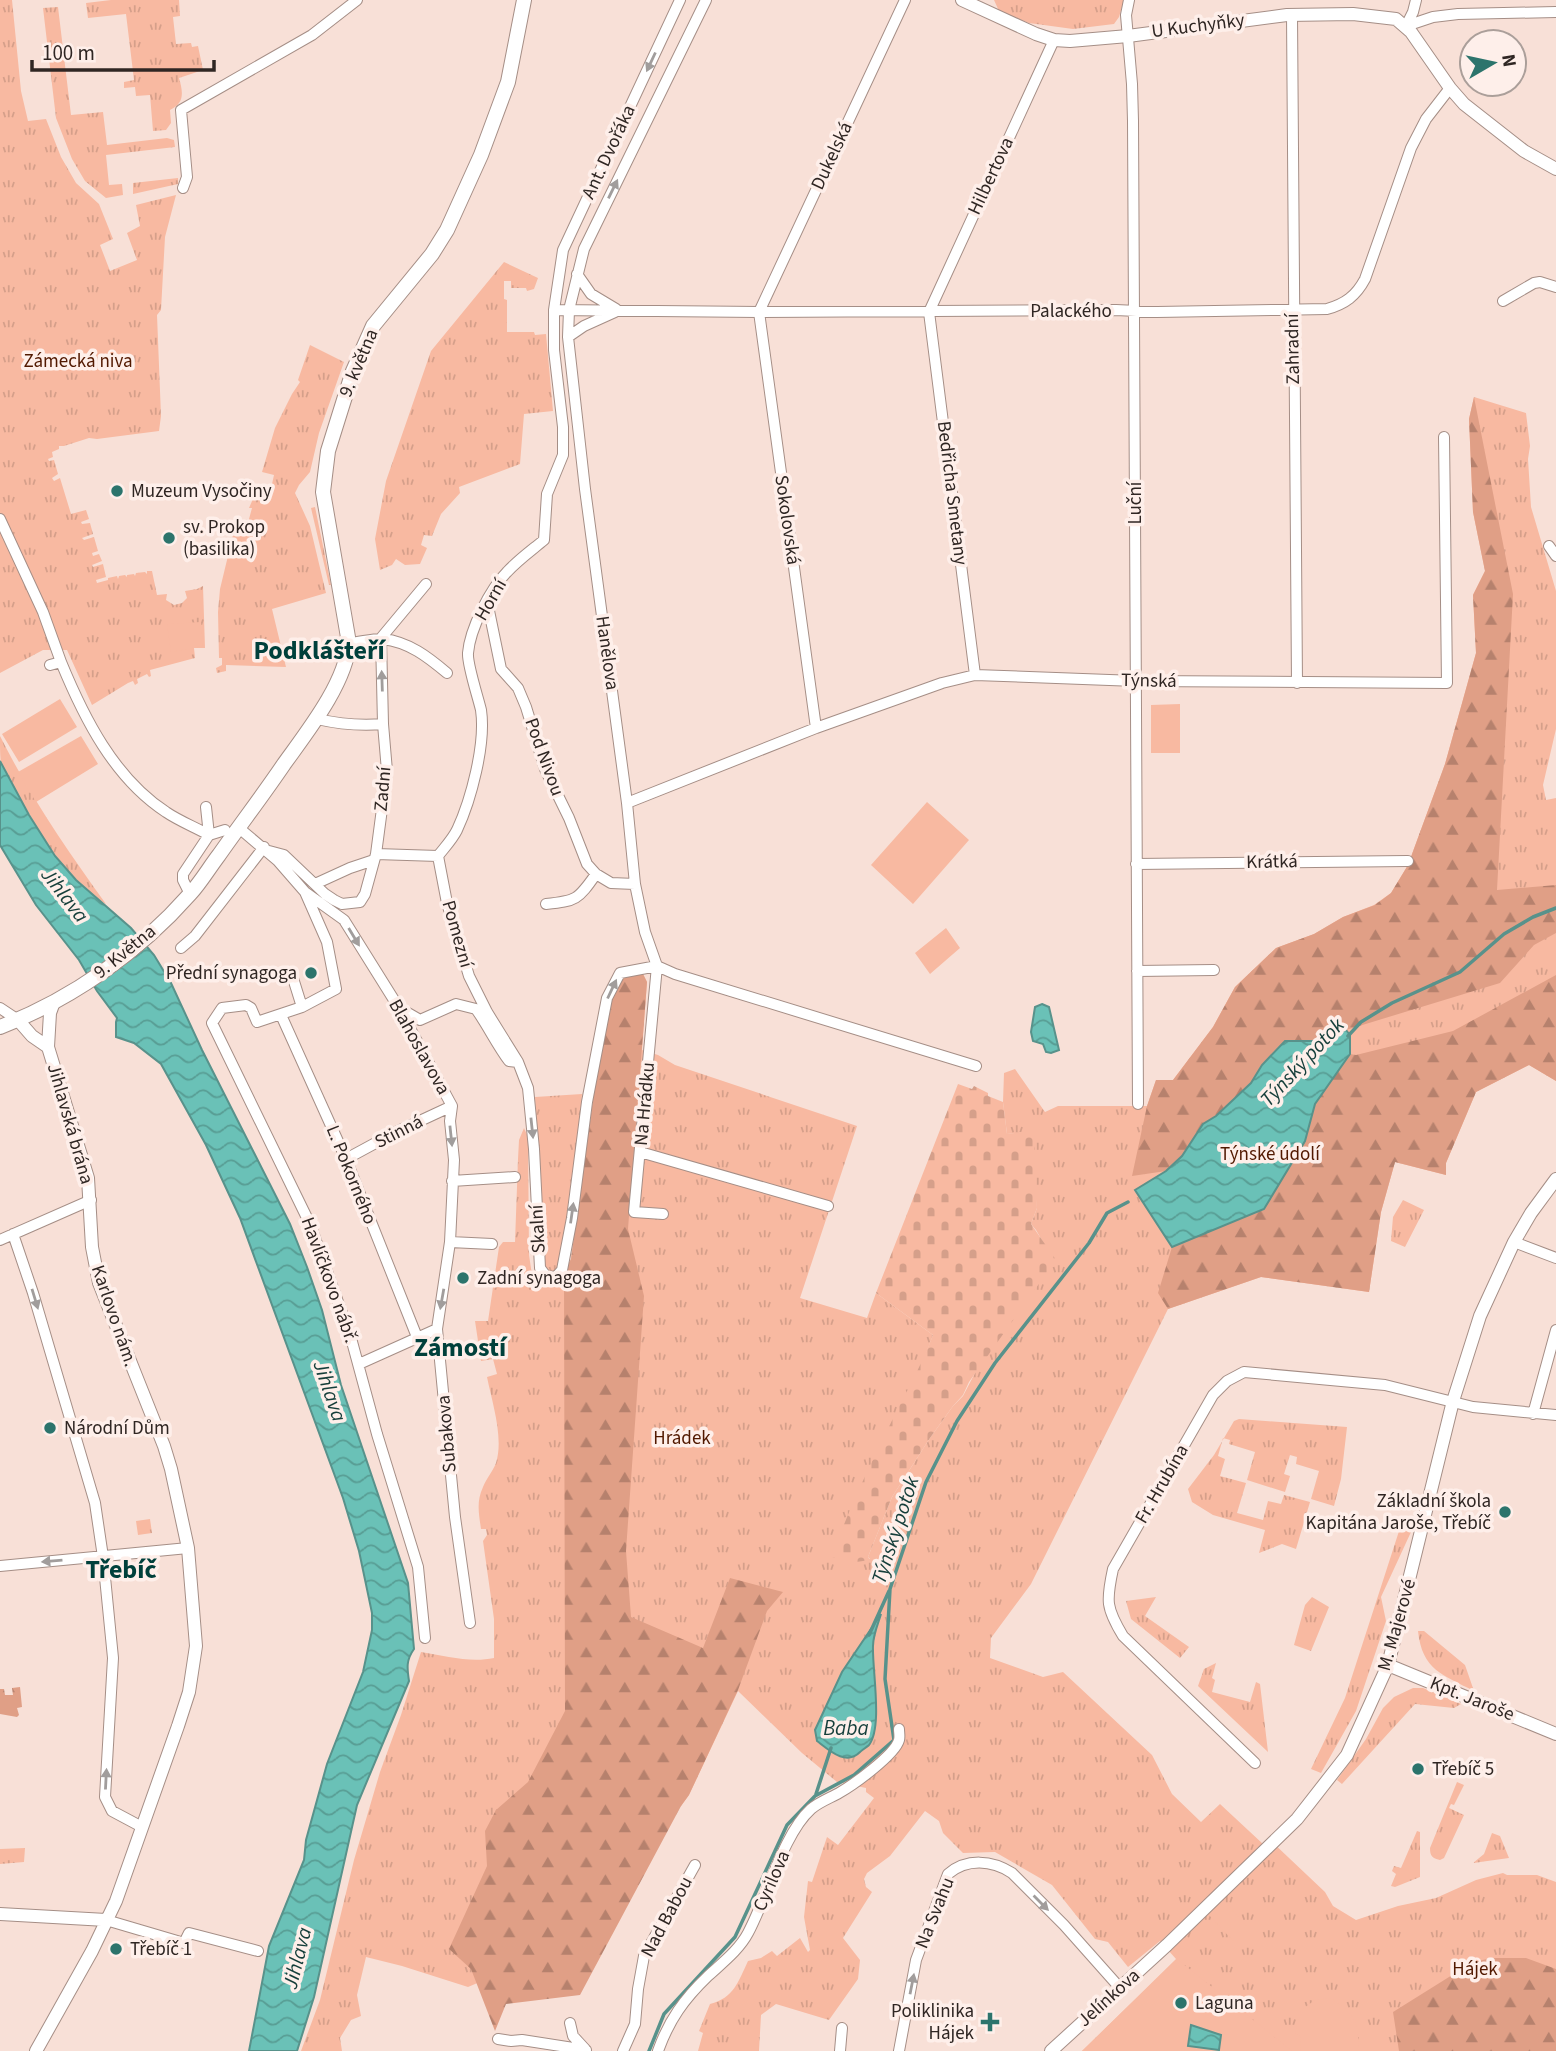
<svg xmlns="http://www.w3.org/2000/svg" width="1556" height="2051" viewBox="0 0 1556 2051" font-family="'Source Sans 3',sans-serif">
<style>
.grass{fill:url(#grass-tufts)}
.forest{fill:url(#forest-firs)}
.cemetery{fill:url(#cemetery-stones)}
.garden{fill:#f8b9a1}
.water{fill:url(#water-waves);stroke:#58928b;stroke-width:2}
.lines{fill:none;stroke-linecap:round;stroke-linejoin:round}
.stream{stroke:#58928b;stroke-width:3.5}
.minor-casing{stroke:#a58e86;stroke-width:12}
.tertiary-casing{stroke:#a58e86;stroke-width:14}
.secondary-casing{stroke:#a58e86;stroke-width:16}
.minor{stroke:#fff;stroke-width:10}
.tertiary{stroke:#fff;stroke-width:12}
.secondary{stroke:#fff;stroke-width:14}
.oneway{fill:#a19d9c}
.poi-dot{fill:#2c746c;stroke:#feefea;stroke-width:2.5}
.labels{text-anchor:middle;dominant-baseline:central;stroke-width:7;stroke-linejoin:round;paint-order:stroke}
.street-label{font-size:19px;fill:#2f2623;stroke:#feefea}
.park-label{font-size:19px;fill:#521900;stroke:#feefea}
.poi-label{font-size:19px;fill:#2f2623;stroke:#feefea;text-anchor:start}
.water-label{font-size:21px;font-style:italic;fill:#153e3a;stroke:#feefea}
.district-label{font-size:26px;font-weight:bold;fill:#00403b;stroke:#feefea}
</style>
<defs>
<pattern id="grass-tufts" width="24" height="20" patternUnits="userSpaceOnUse" patternTransform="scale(1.75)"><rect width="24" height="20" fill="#f8b9a1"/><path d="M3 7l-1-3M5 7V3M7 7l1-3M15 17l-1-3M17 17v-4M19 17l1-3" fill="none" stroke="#d59f8a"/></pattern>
<pattern id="forest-firs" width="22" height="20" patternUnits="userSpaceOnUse" patternTransform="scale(1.75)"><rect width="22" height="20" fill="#e09f86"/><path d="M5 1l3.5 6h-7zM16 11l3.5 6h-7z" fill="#b6816d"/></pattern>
<pattern id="cemetery-stones" width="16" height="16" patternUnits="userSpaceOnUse" patternTransform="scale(1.75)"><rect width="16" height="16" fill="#f8b9a1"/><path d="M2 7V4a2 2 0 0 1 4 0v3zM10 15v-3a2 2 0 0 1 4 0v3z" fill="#d59f8a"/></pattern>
<pattern id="water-waves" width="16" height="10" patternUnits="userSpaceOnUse" patternTransform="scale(1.75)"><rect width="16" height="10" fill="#6ac1b7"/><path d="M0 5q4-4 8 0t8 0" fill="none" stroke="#589d94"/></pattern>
</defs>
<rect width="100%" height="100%" fill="#f8e0d7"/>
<path class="grass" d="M0,0h12l9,91 7,30 18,-2 15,38 15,26 23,21 14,35 -13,6 10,26 27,-11 -10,-27 13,-7 -4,-21 40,-10 -11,42 -4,73 -4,5 4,101 -2,15 -62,8 -8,-1 -25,8h-5v3l-7,3 1,5 -5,2 1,2 5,-1 4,14 -6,4 2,3 6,-3 11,36 15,-4 3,9 -8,3 1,2 8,-1 3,11 -11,4 2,2 10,-3 4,14 -6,2 1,3 6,-2 3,7 -10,4 1,2 10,-3 3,13 -10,3 1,3 11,-3v-2l9,-2 1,3 1,-3 6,-1 2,2v-2l7,-1 1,2 1,-3 9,-1 2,2v-3h5l5,24 10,-1 -1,6 8,5 8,-2 5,-5 -2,-7 12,-2 6,-3 2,62h-11l1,10 -45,12 1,6 -2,1 -2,-3 -10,5 1,4 -3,2 -2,-4 -5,2 -36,22 -25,-55h-24l-43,23z
M111,0h68l1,16 -7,1 3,27 15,-1 1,4 6,-1 5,24 -24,8c4,14 6,25 -9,32l1,13 -5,7 -13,1 -3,-36 -14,1 -1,-9 -11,1v-6l10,-2 -8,-66 -38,4 -2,-15z
M994,0h130l-5,17 -5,7 -41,5 -44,-6 -30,-12z
M58,7l13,108 32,-3 4,33 60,-7 7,2 1,7 -69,8 3,30 13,-1 1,11 -17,3 -21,-17 -13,-22 -16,-41 -13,-110z
M178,178v6l-45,10v-11z
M504,262l34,16 -4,11 -7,2 -1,-3h-15v-7h-7v18l3,1v32h27l1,3 11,-1 7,77 -29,3 -4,50 -61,23 1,6 -19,21 -9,22 -8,-1 -3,10 6,3 -7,16 -15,1 -9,-6 -4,6 -12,5 -5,-31 11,-58 45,-130z
M310,345l34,17 -25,71 -9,39 -11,13 -4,8 15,33 16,67 -54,16 14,58 -60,-2v6l-9,2 -1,-5 6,-3v-7h-3l-1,-46 2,-23 14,-58h2l1,-3 9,2 6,-22h-3l7,-16 14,1 4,-18 -12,-3 13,-44 17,-34 8,-12 -2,-2z
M1474,397l52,16 4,33 -2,13 3,48 25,84v138l-13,56 3,15 10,-2v283l-27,-16 -53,27 -30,71v12l-51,-13 -14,50 -12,80 -108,-15 -93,32 -137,275 -40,54 -1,20 53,19 20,-5 89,83 20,39 29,28 19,-18 43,40 6,-5 56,53 8,14 23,14 42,-14 38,-8 40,-18 27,-7 4,2h30l19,7v169h-474l94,-92 -16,-18 -32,26 -20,-25 -13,-3 -43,-54 -57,-33 -32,1 -20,-20 -4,-12 -14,-10 -35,45 -23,17 -3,6 2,8 6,5 -29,46 17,22 -2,19 -29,41 -53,-16 -15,11 -2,36h-61l5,-18 -4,-2 11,-27c24,-6 28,-22 38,-43l13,-3 11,-7 5,5 23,-18 8,14 2,-2 -6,-33 4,-36 4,1 15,-45 11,8 36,-47 -8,-6v-4l-29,-6 -35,-29 -64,-62 -49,104 -8,11 -135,148 -78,33 -66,-21 -36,-9 -9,38 4,21 -10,4 -11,18 2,13h-41l19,-51 34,-140 26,-88 21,-57 20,-63c25,4 49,11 73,6v-39l-11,-78 4,-6 -1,-6h-5c-2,-15 -5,-27 2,-42 3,-8 10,-16 13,-24 8,-25 -4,-61 -9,-86l10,-3 -4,-15 -12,2 -6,-40h13l11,-74 4,-5h12l3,-83 1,-19 5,-12 4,9 1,118c4,24 1,29 27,27l8,-9 7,-14 14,-107 58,-178 4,8 -5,68 16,5 17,10 182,61 -57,172 67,20 9,-25 57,42 -11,29 -89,192 37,3 -2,-2 24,-60 38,-59 23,-32 10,-10 80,-154 -7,-12 -5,-6 6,-16 -9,-76 -21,2 -4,-32 1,-29 11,-4 30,43 13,-6h89l9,-26h17l40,-53 22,-40 41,-39 38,-14 29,-17 31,-12 17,-12 17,-28 37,-101 31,-111 -3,-58 12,-24 -12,-59 -4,-93z
M315,507l16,78h-2l-18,-77z
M0,736c30,60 67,114 106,168 -37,-17 -70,-78 -89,-112 -5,-10 -12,-19 -16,-29 -1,-7 -1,-18 -1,-27z
M582,1094l-5,63 -15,106 -5,8h-11l-4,-9 -7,-165z
M1403,1200l21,10 -19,37 -14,-6 2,-24z
M1239,1419l108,8 -6,52 -7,27 -23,-7 8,-28 -23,-7 1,-7 -7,-2 -6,19 6,2 -5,16 -38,-12 8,-28 -26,-8 1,-4 -7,-2 -5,18 7,3 -5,17 26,7 -9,30 26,7 5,-19 13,3 3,-9 26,7 -14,47 -14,-5 -23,9 6,-23 -52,-15 -21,-13 -4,-13 26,-34 20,-34z
M150,1519l2,14 -14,2 -2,-14z
M1400,1528l11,4 -30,65 5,24 -30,90 -35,62 -10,-4 34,-71z
M1156,1597l-11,19 44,31 -9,11 -49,-39 -5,-18z
M1312,1597l17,10 -18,44 -17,-6 11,-40z
M1418,1631h6l41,34 9,26c-31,-16 -52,-21 -56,-60z
M1216,1663l-4,15 3,2 -3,12 38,10 6,-20 4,2 8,68 -70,-66 6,-17z
M1413,1688h10l38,16 -7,4 -39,-4 -73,80 -5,-4 29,-41 17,-31 11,-11z
M1457,1782l7,3 -10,20 -3,-1 -2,4 15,7 -20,43 -4,2c-8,-2 -10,-4 -10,-12z
M1417,1831l3,1v45l-25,10 -4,-1 5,-12 -4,-3 2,-5 7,2z
M1492,1833l8,3 9,22 -36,5 11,-9z
M25,1848l-1,14 -24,2v-15z"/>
<path class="forest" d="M1474,397l39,197 -16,296 59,-5v48l-22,12 -34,38 -154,47 -28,11h-33l-23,24 -11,18 -35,33 -13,8 -20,32 -17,15 -34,5 15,-70 9,-26h17l40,-53 22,-40 41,-39 38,-14 29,-17 32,-12 16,-12 17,-28 37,-101 31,-111 -3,-58 12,-24 -12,-59 -4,-93z
M636,974h7l4,8 -19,247 16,67 -18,255 5,66 72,31 27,-70 53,14 -16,19 -29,79 -49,105 -8,11 -101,189 -74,9 -11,27 -24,-62 -22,-20 38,-83 -2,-35 11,-21 32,-28 37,-71 -1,-438 7,-14 28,-203 12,-54 11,-23z
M1556,975v106l-27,-16 -53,27 -30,71v12l-51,-13 -14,50 -12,80 -108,-15 -93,32 -10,-16 14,-46 92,-38 41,-68 10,-37 35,-50 6,1 97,-24z
M20,1687l2,20 -5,1 2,7 -2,2 -17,-3v-25h4l1,6h8l-1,-7z
M1492,1958h34l30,11v82h-157l-6,-39 80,-50z"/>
<path class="cemetery" d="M958,1084l14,5 2,-3 14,7v3l15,6 4,32 21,-3 6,6 3,71 -6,16 25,36 -87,122 -6,13 -10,11 -23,32 -38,59 -24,60 2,3 -14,2 -24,-5c17,-51 43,-101 66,-149 13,-24 25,-47 35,-73l-57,-42z"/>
<path class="garden" d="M201,622l2,24 -32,6 -4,-28z
M60,699l17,28 -58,35 -17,-28z
M1180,704v49h-29v-48z
M81,736l17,28 -62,38 -18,-30z
M927,802l42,38 -56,64 -42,-39z
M946,928l14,20 -30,26 -15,-21z
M1209,1884l40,45 -14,14 -41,-44z
M1177,1959l115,92h-210z
M1331,1998c26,19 26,21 28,53h-59l1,-15 -6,-3 6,-23 14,-10z"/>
<path class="water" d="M0,761l29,54 26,41 21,24 55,48 23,27 17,28 31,67 88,174 17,43 15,43 19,75 67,198 6,66c-8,11 -7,19 -5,32l-52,124 -43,192 -17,54h-48l20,-105 35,-86 2,-20 21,-76 36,-92 9,-42v-17l-13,-62 -16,-53 -103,-280 -34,-73 -45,-81 -27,-21 -18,-6v-15l1,-4 -20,-27 -18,-31 -43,-55 -36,-60z
M1042,1004l7,3 10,43 -8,3 -5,-1 -3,-8 -10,-3 -2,-9 4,-25z
M1346,1030l4,5v19l-35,50 -10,37 -41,68 -92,38 -37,-57 31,-19 16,-15 21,-32 13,-8 35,-33 11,-18 23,-24h33z
M881,1614c-3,10 -8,21 -8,32 -1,23 10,81 -4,99 -1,1 -8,6 -9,7 -14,14 -30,-1 -43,-11l-2,-11 27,-58z
M1191,2025l30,10 -2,15 -31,-4z"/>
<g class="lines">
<path class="stream" d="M1348,1036l13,-14 31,-19 68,-31 44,-38 29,-17 23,-9
M869,1635l20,-44
M816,1794l15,-46
M649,2051l15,-37 71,-77 52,-112 28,-29 39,-21 40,-35 -9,-61 5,-90 36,-107 31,-61 38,-58 94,-120 18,-30 21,-11"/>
<g class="minor-casing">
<path id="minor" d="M1129,0l-3,15 6,69 1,37 5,983
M1292,15l5,668
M1406,26l27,-9 25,-3 98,-2
M1406,26l7,-14 3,-12
M183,188l4,-11 -6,-67 131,-75 45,-35
M577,274l14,20 25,15
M1503,301l31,-18 6,-1 16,5
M554,310l205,2 357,-2 41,2 170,-3c18,-5 29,-13 38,-30l46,-131 15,-29 24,-31
M929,312l46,363
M929,312l125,-272
M568,337l16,-11 31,-14
M0,519l43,93 18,50
M1549,546l7,10
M487,601l14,68 17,19 8,19 19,62 24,49 18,46 9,10 15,9 24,1
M349,643c9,0 25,-5 34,-4 26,3 45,18 64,34
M50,665l11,-3c23,56 53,116 105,150 13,9 29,15 43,23l-26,39v6l7,14
M317,719c22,5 43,7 66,5
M816,728l-57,-416 146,-312
M627,803l189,-75 126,-45 33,-8 161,6 311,2 -3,-246
M206,807l3,28 16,-5
M239,828l39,33 27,31 39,28 55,88 53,98 -2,15 4,39 -4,82 -13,87 18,188 15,106
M269,851l15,4 41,39 9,6 8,4 18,-2 5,-8 11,-40 11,-83 -4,-47 -2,-86 45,-54
M376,854l62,2
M438,856c6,-8 14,-16 19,-26 14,-30 29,-86 24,-120 -3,-13 -14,-46 -13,-57 2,-24 22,-64 39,-81 11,-12 25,-22 37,-32l3,-46 16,-39v-28l-9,-77v-40l9,-60 117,-250
M438,856l9,47 22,73 18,36 31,50 10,26 6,61 6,119 6,8 10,1 6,-7 10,-52 15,-116 20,-104 13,-25 37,-7
M1136,864l272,-3
M315,884l35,-16 24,-8
M305,892l22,50 9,47 -34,18 -45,15 -6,-14 -5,-3 -24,3 -10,15 98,201 41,114 26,96 41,133 7,71
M546,904c30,-3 32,-4 50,-30
M181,948l14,-12 69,-89
M657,966l18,8 301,92
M1137,971l77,-1
M292,975l10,32
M0,1008l18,12
M401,1009l19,11 36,-16 20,5c12,17 21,36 33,52l9,1
M281,1015l65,144 71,178
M640,1152l188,54
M346,1159l48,-26 58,-27
M452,1181l63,-4
M663,1214l-29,-2 23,-246 -12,-34 -10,-48 -8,-81 -42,-314 -17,-152 1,-27 15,-61 122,-249
M13,1234l20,59 62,210 8,54 10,101 -8,139 7,14 30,16
M0,1240l91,-40
M450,1242l42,2
M1514,1242l42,16
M359,1364l78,-35
M1533,1414l23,-84
M0,1566l188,-18
M1255,1763l-132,-127c-17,-28 -17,-35 -10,-67l100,-174 14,-14 17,-9 141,13 88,22 83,8
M106,1920l78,23 5,-10 69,18
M570,2023l3,13 12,13
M498,2039l13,2 11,-1 64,10
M623,2051l12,-27 3,-35 6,-33 51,-91
M658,2051c11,-31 26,-52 50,-75 14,-13 31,-26 40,-43 19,-35 35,-99 63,-124 8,-7 19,-11 28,-16 14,-8 56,-38 60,-53 1,-4 0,-7 0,-11
M840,2051l2,-23
M899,2051l17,-91 32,-86c19,-16 44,-14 64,-1l52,52 56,63"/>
</g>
<g class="tertiary-casing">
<path id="tertiary" d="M962,0l74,34 18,6 16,1 58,-5 159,-21 66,-1 43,5 15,13 39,56 14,16 60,47 32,18
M18,1020l14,16 16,11 40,131 4,69 7,36 65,163 7,23 17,79 8,98 -7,46 -11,34 -62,175 -24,50 -56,100
M48,1047l2,-34 4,-11
M1388,1665l168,69
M0,1914l106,6
M1051,2051l116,-106 130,-126 50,-64 41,-90 65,-264 27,-85 34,-74 17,-29 25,-34"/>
</g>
<g class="secondary-casing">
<path id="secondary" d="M0,1027c72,-28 139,-75 190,-133 11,-12 19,-26 29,-39 21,-30 44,-60 65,-91 23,-32 62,-81 65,-121l-26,-151 5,-41 25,-80 20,-45 59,-72 15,-24 34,-75 27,-73 16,-82"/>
</g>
<use href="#minor" class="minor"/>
<use href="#tertiary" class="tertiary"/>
<use href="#secondary" class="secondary"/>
</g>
<defs><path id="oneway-solid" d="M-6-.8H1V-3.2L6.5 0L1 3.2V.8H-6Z" transform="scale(1.75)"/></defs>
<g class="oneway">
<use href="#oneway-solid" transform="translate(651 62) rotate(115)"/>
<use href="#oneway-solid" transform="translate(613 189) rotate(-64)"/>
<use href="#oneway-solid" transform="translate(382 681) rotate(-92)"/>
<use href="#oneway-solid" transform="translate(354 937) rotate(59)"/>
<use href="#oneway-solid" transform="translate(612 989) rotate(-65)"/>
<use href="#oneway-solid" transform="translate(532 1128) rotate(84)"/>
<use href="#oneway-solid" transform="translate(451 1136) rotate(84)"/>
<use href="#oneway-solid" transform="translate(572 1213) rotate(-82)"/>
<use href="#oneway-solid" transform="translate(35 1299) rotate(73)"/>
<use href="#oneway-solid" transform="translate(442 1299) rotate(100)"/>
<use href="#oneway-solid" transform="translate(52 1561) rotate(175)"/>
<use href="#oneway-solid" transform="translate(106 1779) rotate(-87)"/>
<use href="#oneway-solid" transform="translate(1041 1903) rotate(45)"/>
<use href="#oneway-solid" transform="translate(912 1984) rotate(-79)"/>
</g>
<g class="poi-dot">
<circle cx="117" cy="491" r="7"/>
<circle cx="169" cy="538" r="7"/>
<circle cx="311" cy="973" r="7"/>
<circle cx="463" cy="1278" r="7"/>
<circle cx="50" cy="1428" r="7"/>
<circle cx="1505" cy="1512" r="7"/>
<circle cx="1418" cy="1769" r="7"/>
<circle cx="116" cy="1949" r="7"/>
<circle cx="1181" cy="2003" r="7"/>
<path d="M986.5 2011.5h7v7h7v7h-7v7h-7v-7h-7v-7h7z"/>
</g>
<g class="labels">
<g class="street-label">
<text transform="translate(1198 26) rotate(-7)">U Kuchyňky</text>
<text transform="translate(609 152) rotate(-65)">Ant. Dvořáka</text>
<text transform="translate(832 156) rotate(-65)">Dukelská</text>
<text transform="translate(991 176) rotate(-65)">Hilbertova</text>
<text x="1071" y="311">Palackého</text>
<text transform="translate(1293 349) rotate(-91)">Zahradní</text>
<text transform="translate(359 363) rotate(-67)">9. května</text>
<text transform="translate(952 493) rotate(83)">Bedřicha Smetany</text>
<text transform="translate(1135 503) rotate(-90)">Luční</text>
<text transform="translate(787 520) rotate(82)">Sokolovská</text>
<text transform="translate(491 600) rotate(-60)">Horní</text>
<text transform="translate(607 653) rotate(82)">Hanělova</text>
<text transform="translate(1149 681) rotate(1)">Týnská</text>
<text transform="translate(544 757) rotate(70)">Pod Nivou</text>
<text transform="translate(383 789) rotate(-85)">Zadní</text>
<text transform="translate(1272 862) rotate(-1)">Krátká</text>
<text transform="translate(457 934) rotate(74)">Pomezní</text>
<text transform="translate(125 952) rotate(-39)">9. Května</text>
<text transform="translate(419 1047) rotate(61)">Blahoslavova</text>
<text transform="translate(645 1104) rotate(-85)">Na Hrádku</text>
<text transform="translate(70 1124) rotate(74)">Jihlavská brána</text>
<text transform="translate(399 1132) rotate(-27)">Stinná</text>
<text transform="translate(351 1175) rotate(68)">L. Pokorného</text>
<text transform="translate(538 1229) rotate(-93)">Skalní</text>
<text transform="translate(329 1280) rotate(70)">Havlíčkovo nábř.</text>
<text transform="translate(114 1316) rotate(71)">Karlovo nám.</text>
<text transform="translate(447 1434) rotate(-95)">Subakova</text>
<text transform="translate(1162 1484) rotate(-60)">Fr. Hrubína</text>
<text transform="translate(1397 1625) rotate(-74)">M. Majerové</text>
<text transform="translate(1472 1699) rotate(22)">Kpt. Jaroše</text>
<text transform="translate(772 1881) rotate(-66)">Cyrilova</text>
<text transform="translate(935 1913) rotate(-68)">Na Svahu</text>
<text transform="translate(667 1917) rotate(-62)">Nad Babou</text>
<text transform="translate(1109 1998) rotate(-42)">Jelínkova</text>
</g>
<g class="park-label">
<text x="78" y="361">Zámecká niva</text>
<text x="1270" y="1154">Týnské údolí</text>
<text x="682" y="1438">Hrádek</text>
<text x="1475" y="1969">Hájek</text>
</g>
<g class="poi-label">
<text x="131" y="491">Muzeum Vysočiny</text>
<text x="183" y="527">sv. Prokop<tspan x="183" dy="22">(basilika)</tspan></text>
<text x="297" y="973" text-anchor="end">Přední synagoga</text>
<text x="477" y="1278">Zadní synagoga</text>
<text x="64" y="1428">Národní Dům</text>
<text x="1491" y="1501" text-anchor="end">Základní škola<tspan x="1491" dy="22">Kapitána Jaroše, Třebíč</tspan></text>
<text x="1432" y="1769">Třebíč 5</text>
<text x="130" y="1949">Třebíč 1</text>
<text x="1195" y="2003">Laguna</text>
<text x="974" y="2011" text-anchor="end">Poliklinika<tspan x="974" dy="22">Hájek</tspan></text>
</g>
<g class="water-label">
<text transform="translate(65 895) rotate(52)">Jihlava</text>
<text transform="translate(1302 1062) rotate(-47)">Týnský potok</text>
<text transform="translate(330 1391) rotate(71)">Jihlava</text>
<text transform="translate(895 1530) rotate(-72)">Týnský potok</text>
<text x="846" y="1728">Baba</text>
<text transform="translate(297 1958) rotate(-76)">Jihlava</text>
</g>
<g class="district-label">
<text x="319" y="650">Podklášteří</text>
<text x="460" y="1347">Zámostí</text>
<text x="121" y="1569">Třebíč</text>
</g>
</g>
<g transform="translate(1493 63) rotate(81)"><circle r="33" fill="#feefea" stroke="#ab9f9a" stroke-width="2"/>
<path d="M0-5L12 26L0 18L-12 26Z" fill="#2c746c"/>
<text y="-10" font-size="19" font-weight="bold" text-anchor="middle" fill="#2f2623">N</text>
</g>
<path d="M32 60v10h182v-10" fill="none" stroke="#2f2623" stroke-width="3.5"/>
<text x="42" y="60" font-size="21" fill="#2f2623" stroke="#feefea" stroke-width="5" paint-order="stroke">100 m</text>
</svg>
